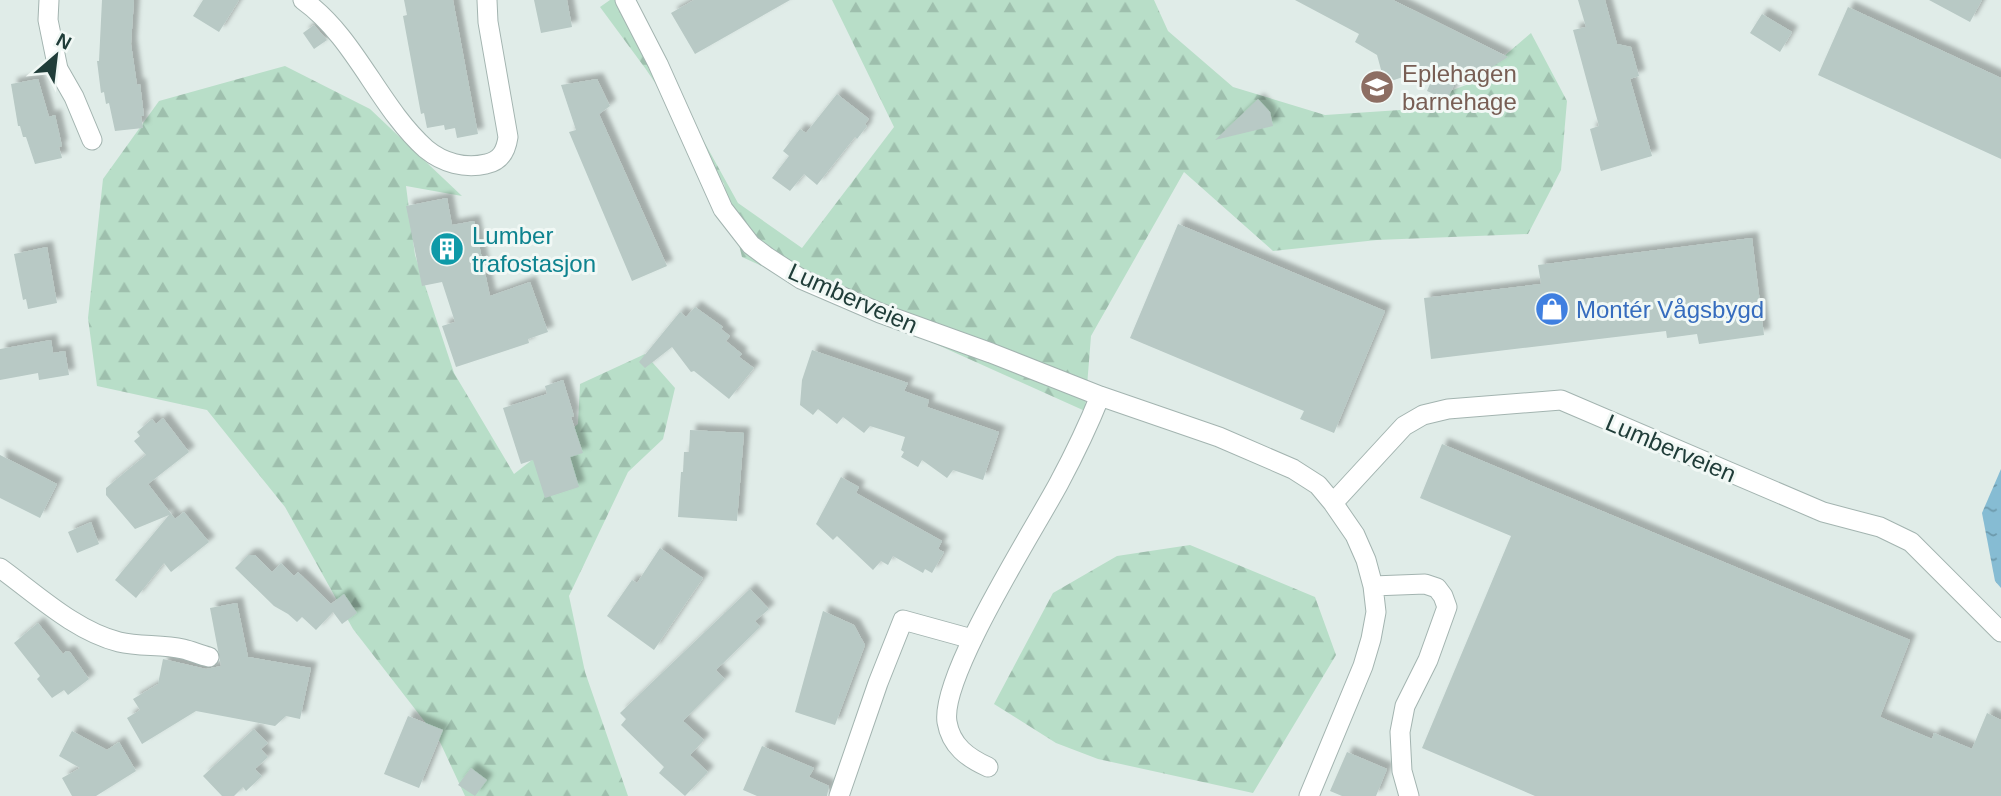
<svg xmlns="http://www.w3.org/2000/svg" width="2001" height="796" viewBox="0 0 2001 796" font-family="Arial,sans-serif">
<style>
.forest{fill:url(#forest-firs)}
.water{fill:url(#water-ripples)}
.building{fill:#b8c9c5;filter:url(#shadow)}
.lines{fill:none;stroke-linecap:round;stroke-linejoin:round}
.street-casing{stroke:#a3b4b0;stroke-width:21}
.street{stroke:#fff;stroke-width:19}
.labels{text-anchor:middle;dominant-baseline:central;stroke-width:6;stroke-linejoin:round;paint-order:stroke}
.education-label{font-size:24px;fill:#785e54;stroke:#f1f8f5;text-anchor:start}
.culture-label{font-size:24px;fill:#0d838f;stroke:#f1f8f5;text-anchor:start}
.street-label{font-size:24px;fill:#203d39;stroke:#f1f8f5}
.shop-label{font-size:24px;fill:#366cbe;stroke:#f1f8f5;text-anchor:start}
</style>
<defs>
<pattern id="forest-firs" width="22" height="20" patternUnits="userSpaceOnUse" patternTransform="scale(1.75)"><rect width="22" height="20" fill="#b8dec8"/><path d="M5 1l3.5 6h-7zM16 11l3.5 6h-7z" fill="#9ebfad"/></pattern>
<pattern id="water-ripples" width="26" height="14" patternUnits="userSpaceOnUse" patternTransform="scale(1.75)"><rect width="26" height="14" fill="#86bcd3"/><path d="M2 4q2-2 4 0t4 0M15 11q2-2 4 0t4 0" fill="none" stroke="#6d9aac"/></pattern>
<filter id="shadow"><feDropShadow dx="6" dy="-6" stdDeviation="2" flood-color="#0004"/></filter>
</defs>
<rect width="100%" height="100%" fill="#e0ece8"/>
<path class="forest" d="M610,0h20l-1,6 109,197 64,45 92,-121 -62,-127h322l14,31 65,56 92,28 75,-5 74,-28 57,-49 36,68 -6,69 -33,64 -151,6 -104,11 -89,-79 -93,164 -6,75 -343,-154 -18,-73 -79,-116 -45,-61z
M285,66l85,43 92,87 -56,-10 9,69 39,118 60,101 64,-50 2,-40 65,-30 30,34 -12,51 -35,33 -59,124 16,76 43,124h-163l-26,-56 -86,-111 -68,-122 -78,-97 -110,-24 -9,-68 15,-139 56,-78z
M1190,545l125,52 21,58 -83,138 -155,-34 -42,-16 -62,-39 59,-111 64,-37z"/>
<path class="water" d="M2001,469v119l-6,-7 -13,-68z"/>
<path class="building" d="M102,0h32l-3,44 6,41 3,-1 4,32h-3l2,12 -28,3 -6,-28 -3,1 -2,-12 -3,1 -4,-32h2z
M203,0h36l-20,32 -26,-16z
M404,0h49l25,134 -21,4 -2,-10 -10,2 -1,-5 -17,3 -3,-15 -3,1 -18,-98 4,-1z
M534,0h33l5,27 -31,6z
M694,0h96l-95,54 -24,-41z
M1295,0h98l115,57 -45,28 -8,-2 -8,17 -20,-9 11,-26 -44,15 -11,-3 -6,-22 -22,-13 4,-8z
M1578,0h27l12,44 14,3 8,29 -9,3 22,77 -51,15 -11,-42 9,-3 -26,-96 13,-3z
M1929,0h53l-12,22z
M1848,7l153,71v81l-183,-84z
M1762,14l30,18 -12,20 -30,-19z
M314,25l13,15 -13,9 -11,-16z
M38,79l11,38 6,-2 7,31 -3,1 3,11 -27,6 -9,-27h-3l-3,-11h-2l-7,-42z
M597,79l13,27 -11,8 68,152 -35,15 -63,-149 7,-2 -15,-45z
M837,94l32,25 -4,5 2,2 -10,13 -2,-2 -38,48 -13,-11 -14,17 -18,-13 17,-22 -6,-5 17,-22 6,4z
M1258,99l12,13 3,14 -58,14z
M447,198l5,27 22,-4 16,75 40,-14 18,50 -20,7 1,4 -73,24 -14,-41 13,-4 -13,-40 -20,4 -16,-80z
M1178,224l207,87 -51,122 -34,-14 4,-8 -174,-73z
M1752,238l12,97 -65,9 -2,-10 -30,4 -1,-7 -235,28 -7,-61 117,-14 -3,-19z
M47,247l10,56 -29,6 -2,-10 -3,1 -9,-46z
M695,307l28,20 -2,2 9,7 -4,5 16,13 -3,3 15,11 -25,31 -35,-28 -3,1 -19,-25 -27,21 -6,-6 41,-50 6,5z
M51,340l2,13 12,-2 4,24 -30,5 -1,-7 -38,7v-31z
M812,350l96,33 -4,8 25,9 -2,7 72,25 -16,48 -30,-10 -6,8 -25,-18 -4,7 -17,-10 3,-5 -3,-2 4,-13 -35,-11 -6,7 -21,-16 -6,7 -19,-15 -5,6 -13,-10 2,-25z
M563,380l11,36 -3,1 12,36 -13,4 9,30 -34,11 -12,-38 -12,4 -18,-56 44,-14 -2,-8z
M163,418l26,34 -41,32 27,35 9,-7 25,30 -38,30 -7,-9 -28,35 -21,-18 54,-65 -34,14 -29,-34v-7l40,-33 -12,-14 6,-5 -3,-4 15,-13 4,5z
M690,430l54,3 -7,88 -59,-4 3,-45h2l1,-20h5z
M1442,444l468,196 -30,77 52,22 2,-6 38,16 15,-36 14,7v76h-466l-113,-48 89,-212 -91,-38z
M0,455l57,29 -17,34 -40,-20z
M841,477l18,10 -3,6 86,48 -4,8 6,3 -12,21 -7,-4 -2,4 -30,-17 -5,9 -7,-4 -8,9 -36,-34 -4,4 -17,-16z
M91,522l8,22 -22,9 -9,-21z
M660,548l43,30 -49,72 -47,-34 25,-36 5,3z
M248,555h7l17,17 9,-9 13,13 4,-4 33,32 13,-10 13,19 -15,11 -9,-12 -17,18 -14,-13 -5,5 -9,-8 -14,-8 -39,-38z
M750,589l19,20 -14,12 5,6 -44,43 9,9 -42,42 21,19 -14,15 18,17 -23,24 -26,-23 5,-6 -43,-42 5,-6 -6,-6z
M237,603l11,54 63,11 -11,51 -14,-3 -11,10 -79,-15 -54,33 -15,-26 13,-8 -7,-11 25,-15 5,-25 43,10 15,-3 -11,-58z
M823,611l31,14 11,20 -30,80 -40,-13z
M38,623l25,31 3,-3 4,1 19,27 -21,16 -4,-5 -12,8 -15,-19 3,-3 -26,-33z
M408,716l35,14 -24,58 -35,-14z
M254,729l14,14 -7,6 7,8 -13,12 7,7 -16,15 -3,-4 -9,9h-12l-19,-20z
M72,731l35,19 12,-8 17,29 -40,25h-24l-10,-18 18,-10 -21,-12z
M762,746l52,22 -5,9 20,9 -2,10h-70l-14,-6z
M1347,752l40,17 -11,27h-34l-12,-5z
M471,768l16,12 -12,16 -17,-11z"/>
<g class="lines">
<g class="street-casing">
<path id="street" d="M49,0l-1,20 10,49 16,28 18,43
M303,0c53,38 75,106 123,149 17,14 39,20 60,15 15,-3 20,-13 22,-27l-20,-115 -1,-22
M625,0l33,64 65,145 28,36 16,12 34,22 79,34 111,40 109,43 119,41 74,32 25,16 15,18 22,32 11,25 7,26 3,26 -5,27 -8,27 -54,130
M1333,503l71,-77 19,-11 25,-6 113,-9 262,112 57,15 31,15 90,90
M0,568c36,26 75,63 119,74 21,5 43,2 64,7 9,2 17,6 26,8
M1373,586l52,-2 12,4 6,8 4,11 -19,53 -23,46 -5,26 2,39 7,25
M988,767c-20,-9 -37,-21 -41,-45 -7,-46 87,-192 112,-239 15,-28 29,-57 41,-87
M839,796l39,-113 25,-63 69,19"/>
</g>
<use href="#street" class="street"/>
</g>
<defs>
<g id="school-disc" transform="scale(1.75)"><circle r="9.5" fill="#8d6e63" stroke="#f1f8f5"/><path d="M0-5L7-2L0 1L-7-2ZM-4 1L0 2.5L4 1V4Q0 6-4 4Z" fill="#fff"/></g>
<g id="building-disc" transform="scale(1.75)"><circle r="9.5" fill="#0f9aa8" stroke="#f1f8f5"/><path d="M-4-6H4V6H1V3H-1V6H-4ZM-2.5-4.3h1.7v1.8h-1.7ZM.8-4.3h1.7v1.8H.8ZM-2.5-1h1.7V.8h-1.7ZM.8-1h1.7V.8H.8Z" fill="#fff"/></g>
<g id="shop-disc" transform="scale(1.75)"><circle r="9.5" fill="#3f7fe0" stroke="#f1f8f5"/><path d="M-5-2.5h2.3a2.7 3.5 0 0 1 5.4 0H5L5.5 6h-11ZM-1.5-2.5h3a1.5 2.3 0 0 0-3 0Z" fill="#fff"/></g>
</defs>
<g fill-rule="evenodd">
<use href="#school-disc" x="1377" y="87"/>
<use href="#building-disc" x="447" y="249"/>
<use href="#shop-disc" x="1552" y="309"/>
</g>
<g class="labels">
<g class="education-label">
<text x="1402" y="73">Eplehagen<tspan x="1402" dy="28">barnehage</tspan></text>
</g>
<g class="culture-label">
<text x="472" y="235">Lumber<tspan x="472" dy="28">trafostasjon</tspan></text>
</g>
<g class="street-label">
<text transform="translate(853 298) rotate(24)">Lumberveien</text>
<text transform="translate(1671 448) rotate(23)">Lumberveien</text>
</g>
<g class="shop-label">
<text x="1576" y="309">Montér Vågsbygd</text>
</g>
</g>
<g transform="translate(56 56) rotate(28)" stroke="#f1f8f5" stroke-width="5" paint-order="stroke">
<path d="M0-5L12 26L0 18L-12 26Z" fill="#203d39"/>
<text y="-10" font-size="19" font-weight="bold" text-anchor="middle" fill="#203d39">N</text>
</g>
</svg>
